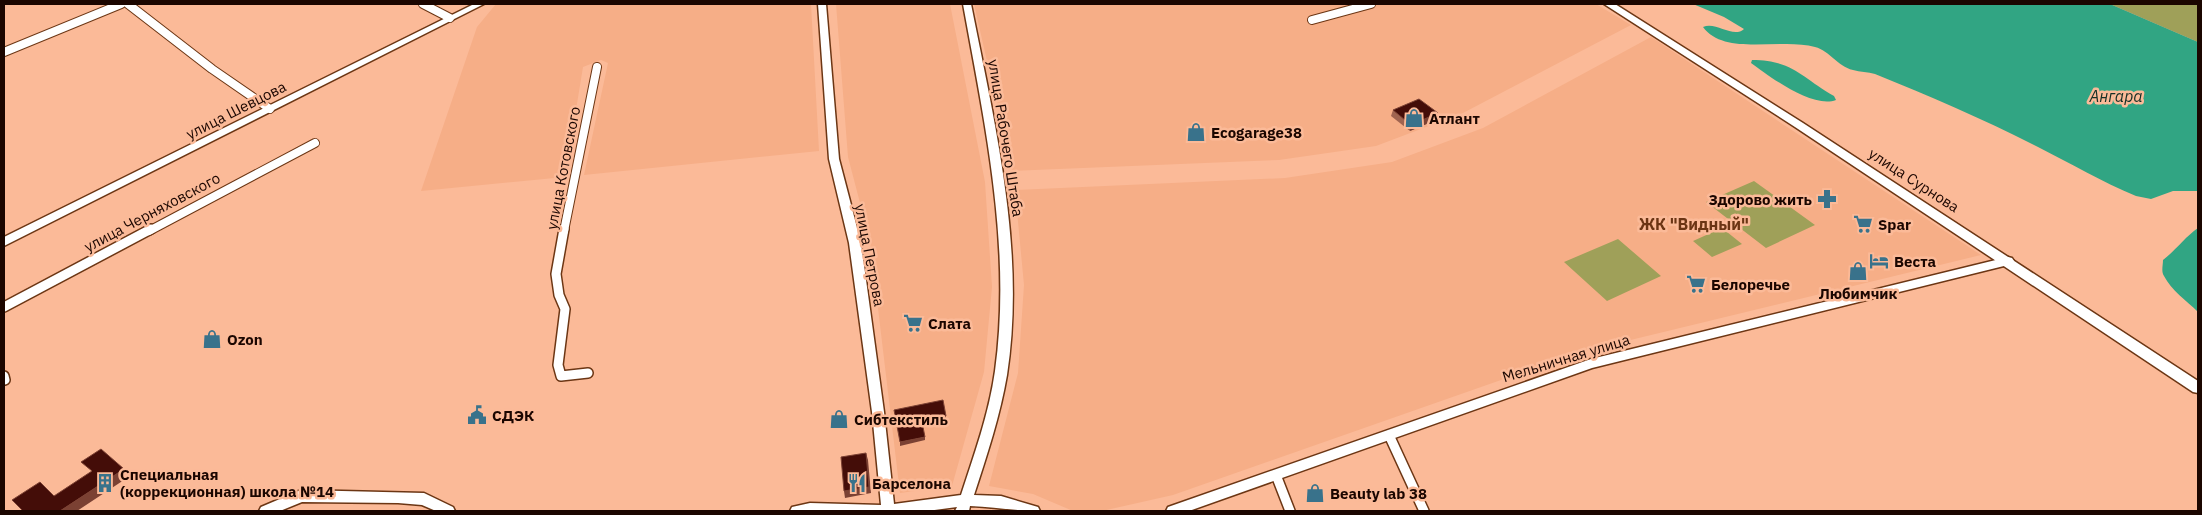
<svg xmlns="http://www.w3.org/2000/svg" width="2202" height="515" viewBox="0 0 2202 515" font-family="'IBM Plex Sans',sans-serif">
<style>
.built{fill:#f6ae87}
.green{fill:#9fa059}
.water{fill:#31a583}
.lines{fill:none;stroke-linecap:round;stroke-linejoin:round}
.street-far1-casing{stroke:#6c3614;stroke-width:10}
.street-casing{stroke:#6c3614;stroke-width:12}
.secondary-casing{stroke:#6c3614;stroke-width:3}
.primary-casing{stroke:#6c3614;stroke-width:3}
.street-far1{stroke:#fff;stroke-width:8}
.street{stroke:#fff;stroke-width:9}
.secondary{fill:#fff;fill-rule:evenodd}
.primary{fill:#fff;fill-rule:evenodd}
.wall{fill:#a06450}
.shaded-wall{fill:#7b4133}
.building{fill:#440d08;stroke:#7b4133}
.labels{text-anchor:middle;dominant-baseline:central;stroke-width:5;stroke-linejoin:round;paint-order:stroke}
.street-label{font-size:15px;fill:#1b0600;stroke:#fbba98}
.poi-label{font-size:15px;font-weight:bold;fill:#1b0600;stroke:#fbba98;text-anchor:start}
.water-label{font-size:16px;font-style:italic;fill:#162f26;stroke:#fbba98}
.neighbourhood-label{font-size:16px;font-weight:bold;fill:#6b3514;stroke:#fbba98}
</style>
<rect width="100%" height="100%" fill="#fbba98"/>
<path class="built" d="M496,4h315l8,147 -235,24 24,-112 -7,-3 -18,7 -18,110 -144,14 56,-164z
M836,4h114l35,178 7,105 -8,85 -32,114 -52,7 -30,-252 -22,-84z
M974,4h622l35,21 -168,88 -87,33 -97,14 -267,11z
M1651,37l330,218 -400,97 -408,143 -71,16h-29l-40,-17 -44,-8 29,-113 6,-88 -9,-95 270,-12 107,-16 91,-34z"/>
<path class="green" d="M2110,4h88v38z
M1754,181l61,44 -49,23 -60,-46z
M1722,228l20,16 -30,13 -19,-16z
M1618,239l43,37 -54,25 -43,-39z"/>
<path class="water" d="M1693,4h417l88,38v149h-25l-22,8 -15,-3c-34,-14 -66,-33 -98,-49 -53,-27 -108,-51 -163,-73 -7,-2 -15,-2 -22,-4 -16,-4 -23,-19 -38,-23 -33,-10 -90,10 -112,-20 13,-6 30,12 41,2l-20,-12z
M1752,60c41,0 50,18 82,36l2,4c-23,9 -66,-23 -85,-37z
M2198,228v84c-11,-11 -27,-22 -34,-36 -3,-4 -1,-11 -1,-16 13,-10 22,-23 35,-32z"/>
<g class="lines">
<g class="street-far1-casing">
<path id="street-far1" d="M128,4l84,65 58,40
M423,4l27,14
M1312,20l59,-16
M4,52l117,-48
M149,231l166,-88
M564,231l33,-164"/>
</g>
<g class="street-casing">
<path id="street" d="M564,229l-8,45 3,21 6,14 -7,56 3,11 27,-3
M4,307l147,-78
M4,376l1,4
M1389,435l35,76
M1276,475l14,36"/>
</g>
<g class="secondary-casing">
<path id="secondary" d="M474,4h10l-480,242v-9z
M818,4h8l13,155 22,84 23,169 10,92 67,-9c13,-40 28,-81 34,-124 17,-123 -10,-246 -32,-367h8c24,121 55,247 36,371 -7,41 -20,80 -33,120l27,1 37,11 2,4c-24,0 -46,-4 -70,-5l-1,5h-14l2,-4 -30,4h-137l2,-4 18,-4 71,2 -9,-93 -23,-169 -20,-84z
M2008,257l4,1 2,3 -2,3 -420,104 -403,143h-23l2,-4 423,-148z
M301,490l123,3 29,14 2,4h-19l-14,-6 -24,-2 -96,-1 -22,9h-21l2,-4z"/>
</g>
<g class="primary-casing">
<path id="primary" d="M1604,4h11l188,119 395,258v12l-5,-1 -398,-265z"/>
</g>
<use href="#street-far1" class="street-far1"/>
<use href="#street" class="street"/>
<use href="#secondary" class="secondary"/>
<use href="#primary" class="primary"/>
</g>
<path class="wall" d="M1393,110l45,3 -2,7 -26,11 -19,-15z"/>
<path class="shaded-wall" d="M1438,113l-2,7 -26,11 1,-6z
M946,416v3l-24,6v-3z
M925,437v3l-25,6v-4z
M866,453l2,7 3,33 -26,5 -1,-7z
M124,469l6,7 -53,35h-17z"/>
<path class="building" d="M1419,99l19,14 -27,12 -18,-15z
M943,400l3,16 -24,6 3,15 -25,5 -6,-32z
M101,449l23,20 -64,42h-37l-11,-11 28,-18 14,14 38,-25 -11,-9z
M866,453l3,34 -25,4 -3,-34z"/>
<defs>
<g id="shop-bare" transform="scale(1.5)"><path d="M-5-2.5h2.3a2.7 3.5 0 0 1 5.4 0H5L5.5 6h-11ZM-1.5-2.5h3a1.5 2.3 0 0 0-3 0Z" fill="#39728b" stroke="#fbba98" stroke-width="2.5" paint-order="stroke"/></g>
<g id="pharmacy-bare" transform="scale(1.5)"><path d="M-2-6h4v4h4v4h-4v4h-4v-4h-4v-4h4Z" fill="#39728b" stroke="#fbba98" stroke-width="2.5" paint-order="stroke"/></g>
<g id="supermarket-bare" transform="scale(1.5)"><path d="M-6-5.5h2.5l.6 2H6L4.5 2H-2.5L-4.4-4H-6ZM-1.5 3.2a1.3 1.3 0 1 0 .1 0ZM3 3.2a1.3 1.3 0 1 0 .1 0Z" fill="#39728b" stroke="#fbba98" stroke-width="2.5" paint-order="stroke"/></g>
<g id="hotel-bare" transform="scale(1.5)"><path d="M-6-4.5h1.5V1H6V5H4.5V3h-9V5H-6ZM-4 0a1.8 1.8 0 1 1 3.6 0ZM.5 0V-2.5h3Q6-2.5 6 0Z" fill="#39728b" stroke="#fbba98" stroke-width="2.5" paint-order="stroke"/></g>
<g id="civic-bare" transform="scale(1.5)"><path d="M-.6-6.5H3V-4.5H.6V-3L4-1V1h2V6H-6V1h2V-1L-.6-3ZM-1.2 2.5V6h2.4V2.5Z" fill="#39728b" stroke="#fbba98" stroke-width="2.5" paint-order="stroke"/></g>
<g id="building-bare" transform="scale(1.5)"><path d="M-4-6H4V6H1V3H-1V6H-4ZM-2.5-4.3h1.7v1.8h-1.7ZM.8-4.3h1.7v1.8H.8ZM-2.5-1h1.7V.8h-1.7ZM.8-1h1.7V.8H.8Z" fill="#39728b" stroke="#fbba98" stroke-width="2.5" paint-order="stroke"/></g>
<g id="restaurant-bare" transform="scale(1.5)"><path d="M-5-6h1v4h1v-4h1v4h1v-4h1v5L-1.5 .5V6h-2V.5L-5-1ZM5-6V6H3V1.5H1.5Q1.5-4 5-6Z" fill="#39728b" stroke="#fbba98" stroke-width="2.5" paint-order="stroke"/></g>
</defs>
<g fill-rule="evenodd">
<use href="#shop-bare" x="1414" y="118"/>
<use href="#shop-bare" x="1196" y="132"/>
<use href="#pharmacy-bare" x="1827" y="199"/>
<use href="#supermarket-bare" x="1863" y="224"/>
<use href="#hotel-bare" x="1879" y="261"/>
<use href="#shop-bare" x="1858" y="271"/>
<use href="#supermarket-bare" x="1696" y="284"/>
<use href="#supermarket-bare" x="913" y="323"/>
<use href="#shop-bare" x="212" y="339"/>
<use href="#civic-bare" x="477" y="415"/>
<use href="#shop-bare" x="839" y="419"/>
<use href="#building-bare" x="105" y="483"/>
<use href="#restaurant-bare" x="857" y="483"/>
<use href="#shop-bare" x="1315" y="493"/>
</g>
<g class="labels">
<g class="street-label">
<text transform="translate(236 110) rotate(-27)">улица Шевцова</text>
<text transform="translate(1006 138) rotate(81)">улица Рабочего Штаба</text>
<text transform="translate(563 168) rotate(-79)">улица Котовского</text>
<text transform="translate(1914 180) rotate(33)">улица Сурнова</text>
<text transform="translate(152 212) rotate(-28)">улица Черняховского</text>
<text transform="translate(870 255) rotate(79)">улица Петрова</text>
<text transform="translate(1566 358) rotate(-17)">Мельничная улица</text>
</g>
<g class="poi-label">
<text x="1429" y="118">Атлант</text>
<text x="1211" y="132">Ecogarage38</text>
<text x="1812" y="199" text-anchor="end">Здорово жить</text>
<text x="1878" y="224">Spar</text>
<text x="1894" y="261">Веста</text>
<text x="1711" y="284">Белоречье</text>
<text x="1858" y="293" text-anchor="middle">Любимчик</text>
<text x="928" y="323">Слата</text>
<text x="227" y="339">Ozon</text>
<text x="492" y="415">СДЭК</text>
<text x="854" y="419">Сибтекстиль</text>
<text x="120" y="474">Специальная<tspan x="120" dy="17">(коррекционная) школа №14</tspan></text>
<text x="872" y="483">Барселона</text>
<text x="1330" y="493">Beauty lab 38</text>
</g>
<g class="water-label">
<text x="2116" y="96">Ангара</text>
</g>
<g class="neighbourhood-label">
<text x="1694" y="224">ЖК "Видный"</text>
</g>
</g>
<rect width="2202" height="515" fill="none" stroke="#1b0600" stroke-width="10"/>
</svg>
